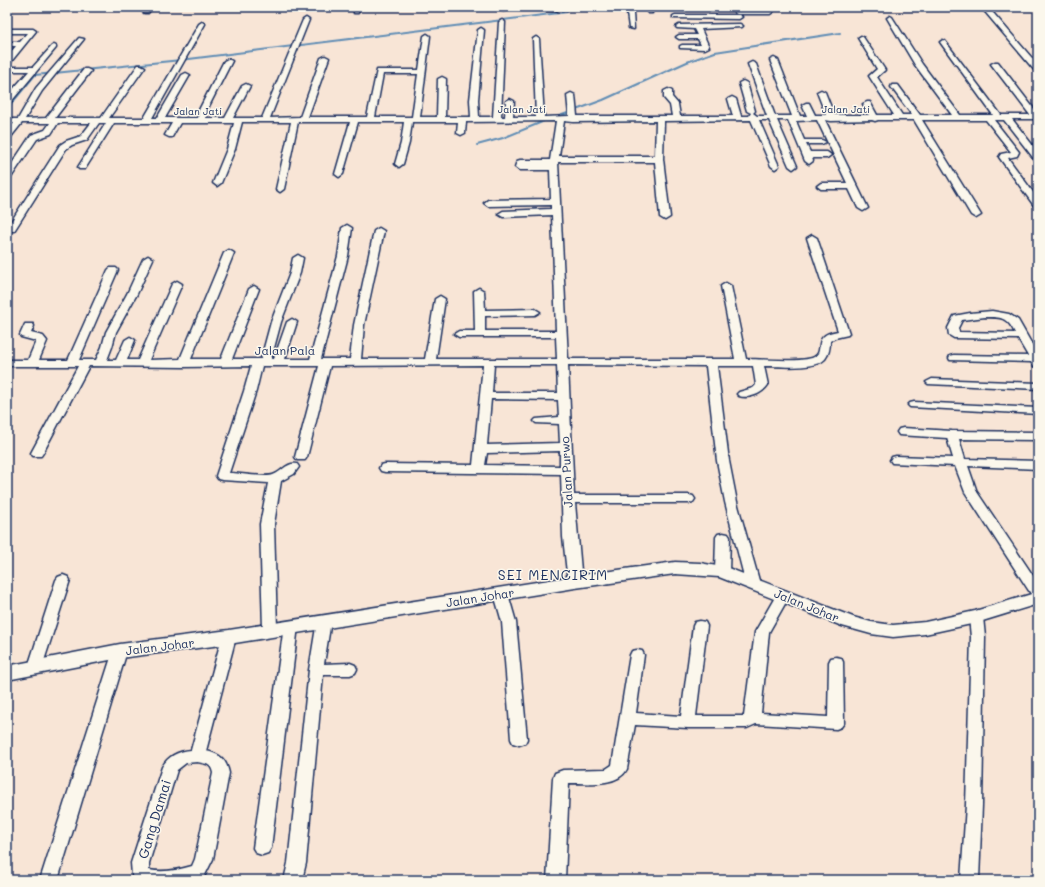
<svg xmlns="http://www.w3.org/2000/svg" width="1045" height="887" viewBox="0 0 1045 887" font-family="Mali,sans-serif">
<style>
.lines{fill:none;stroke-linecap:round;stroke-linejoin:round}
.stream{stroke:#618db5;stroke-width:2}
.minor-casing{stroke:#1b2f5e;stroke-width:3}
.tertiary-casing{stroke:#1b2f5e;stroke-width:3}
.minor{fill:#fbf7ec;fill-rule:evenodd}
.tertiary{fill:#fbf7ec;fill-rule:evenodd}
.labels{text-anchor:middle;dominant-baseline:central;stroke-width:3;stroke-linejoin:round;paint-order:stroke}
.far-street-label{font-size:10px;fill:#1b2f5e;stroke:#fbf7ec}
.street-label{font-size:12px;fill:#1b2f5e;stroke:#fbf7ec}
.quarter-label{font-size:14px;letter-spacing:1px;fill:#1b2f5e;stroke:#fbf7ec}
.near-street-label{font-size:14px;fill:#1b2f5e;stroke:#fbf7ec}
</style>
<rect width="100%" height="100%" fill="#f8e5d6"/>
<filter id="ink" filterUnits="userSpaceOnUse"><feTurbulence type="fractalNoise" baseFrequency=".025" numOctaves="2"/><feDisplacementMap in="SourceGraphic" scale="8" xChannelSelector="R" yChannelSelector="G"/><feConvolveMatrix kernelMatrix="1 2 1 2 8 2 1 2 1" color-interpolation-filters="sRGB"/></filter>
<g filter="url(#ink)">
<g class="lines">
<path class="stream" d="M7,109l28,-34 146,-15 386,-48
M554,118l49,-18 84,-38 28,-10 125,-19
M477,145l26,-7 44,-18"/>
<g class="minor-casing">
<path id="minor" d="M147,7h6l-5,6h-4l-1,-1z
M354,7h6l-2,6h-4z
M502,7h6v3l-5,1z
M532,7h24l3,2 -3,2 -26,-1v-2z
M624,7h6l3,6 1,16 -5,-1 -2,-15z
M645,7h6l1,6h-4z
M731,7h6l2,3h31l3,2 -3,2h-33l-2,-1z
M981,7h7l50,58v6h-3z
M675,15h64l3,2 -3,2 -66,-1v-2z
M890,16l2,1 30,47 38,51h33l-53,-73 3,-2 2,1 56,74h29l-39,-51 4,-2h3l40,52v5h-26l26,33v9l-3,-1 -31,-40h-10l25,32 -2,4 -9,2 30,41v9l-3,-1 -36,-50 2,-3 10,-2 -25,-32h-64l59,95 -5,3 -5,-3 -57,-95h-36l-3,1 -3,-1 -41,1 -6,-1 43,88 -5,3 -5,-3 -9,-19h-28l-4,-3 4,-3h26l-30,-63 -21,1 8,19h18l4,2 -4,2h-16l4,8h17l4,3 -4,3h-15l1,3 -4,3 -4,-3 -17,-41h-11l20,46 -4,3 -4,-3 -20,-46h-10l20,46 -4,3 -4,-3 -20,-46 -87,1 -1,38 7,58 -5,3 -5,-3 -5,-55h-97l10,197h167l-14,-73 5,-3 5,3 15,73c14,0 57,4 68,-2 12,-6 -4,-22 24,-26l-31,-93 5,-3 5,3 32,95 -1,2 -13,3 -5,3c0,7 -1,13 -5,18 -10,11 -47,7 -61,7l4,19c-6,9 -19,14 -29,11l-2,-2 2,-2 14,-4 3,-3 -3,-19h-36l12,95 8,41 23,82 -2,3 -5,2 -5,-2 -2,-3 -21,-82 -8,-41 -11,-95 -138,-1 6,130h115l4,1 2,3 -2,3 -4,1h-114l7,79 -2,3 -5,2 -5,-2 -2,-3 -5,-45 -2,-63 -176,-2 -4,-1 -2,-3 2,-3 4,-1 88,1 10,-100 -153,1 -23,91 -2,3h-8l-2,-3 24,-91h-57l-6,25 -27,82c9,0 37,5 44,2 9,-3 14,-13 24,-11l2,3 -5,7 -13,7 -7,43 3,105 -2,4 -5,1 -5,-1 -2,-4 -3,-105 8,-41 -46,-3 -4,-1 -2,-3 28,-85 7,-25 -67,1 -95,-1 -46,87 -2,3h-8l-2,-3 47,-87h-71v-6h21l8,-19 -15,-4 -1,-2 5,-11h8l1,2 -3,7 12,3 4,5 -8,19h29l40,-90 2,-2h6l2,2 -39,90h17l6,-13 4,-15 21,-38 16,-35 5,-3 5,3 -16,35 -21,38 -4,15 -5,13h9l9,-20 5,-3 5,3 -8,20h11l34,-76 5,-3 5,3 -33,76 31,-1 44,-106 5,-3 5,3 -43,106h30l28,-70 5,-3 5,3 -27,70h29l10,-37 19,-49 3,-15 5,-3 5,3 -3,15 -19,49 -10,37h3l13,-37 5,-3 5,3 -12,37h25l28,-103 4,-28 5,-3 5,3 -4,28 -27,103h29l4,-34 20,-94 5,-3 5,3 -20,94 -3,34h64l10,-60 5,-3 5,3 -9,60h121l-1,-22h-97l-5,-3 5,-3h16l-1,-40 5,-3 5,3 1,19 50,-1 5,3 -5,3 -50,1v15h71l-4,-116 -49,2 -5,-3 5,-3 48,-2v-4l-63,1 -4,-3 4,-3 63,-1 -1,-29h-31l-4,-3 2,-6 3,-1h30l6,-39 -90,1 -1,11 -4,2 -4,-2 1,-11h-46l-3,21 -6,21 -4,3 -4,-3 6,-21 3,-21h-46l-15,52 -4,3 -4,-3 15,-52h-52l-14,67 -4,3 -4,-3 15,-67h-49l-7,27 -14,34 -4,3 -4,-3 14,-34 7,-26h-54l-8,14h-3l-4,-2 7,-12h-58l-29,46h-6l-1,-2 28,-44h-7l-12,17 -15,5 -6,4 -52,82h-6l-1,-3 53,-83 6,-4 15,-5 10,-13h-33l-7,11 -14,5 -27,40 -3,1v-9l24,-36 14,-5 5,-7h-28l-12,15h-3v-7l7,-8h-7v-4h11l18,-31 43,-50 5,1 -42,52 -17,28 21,-1 38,-49h3l4,2 -36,47h46l37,-53h3l4,2 -36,51h35l55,-94 3,-2 3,2 -53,94h5l25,-43 4,-2 4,2 -25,43h33l1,-8 25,-49 4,-2 4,2 -25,49 -1,8h19l17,-32 4,-2 4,2 -17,32h29l41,-98 3,-2 3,2 -39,98 30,-1 21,-59 4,-2 4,2 -21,59h59l10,-47h42l5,-34 3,-2 3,2 -10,81h17l1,-38 4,-2 4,2 -1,38h26l-1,-17 8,-70 3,-2 3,2 -6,70 1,17h14l6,-95 3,-2 3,2 -4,95h4l1,-16 4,-2 4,2 -1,16h23l-3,-78 3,-2 3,2 5,78 25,-1 -2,-21 4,-2 4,2 2,21h95l-2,-11 -6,-7v-7l4,-2 4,2v6l6,7 2,12h53l-5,-17 4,-2 4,2 5,17h8l2,-3 -4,-2 -8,-28 4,-2 4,2 8,28 -2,2 4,3h10l-19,-52 4,-2 4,2 19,52h17l-22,-56 4,-2 4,2 22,56h7l-5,-11 4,-2h3l6,12h11l-9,-23 4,-2 4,2 9,23h35l-6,-11 4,-2h3l7,13h17l-25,-39 8,-7 -19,-31 3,-2 2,1 22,33 -8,7 25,38h10l-21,-28 1,-2h6l22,30h32l-37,-50 -28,-47zM383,74h35l-6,43h-37zM564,121l9,1 83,-1 -1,35h-96zM494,365h63l1,28h-66zM491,399l67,1 1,17 -23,2 -2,2 2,2 23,1 1,19 -73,2zM560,451v15l-75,-1 2,-12z
M740,24l3,2 -1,1 -41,2 8,18 -4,2 -25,-1v-2l2,-1h19l-3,-6h-19l-3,-2 3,-2h18l-3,-6 -17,-1 -1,-1 3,-2z
M7,29h26l3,2 -26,32h-3v-6l9,-11h-9v-4h13l8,-9h-21z
M54,45l2,1v2l-46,55h-3v-7l22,-25h-22v-4h26l19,-21z
M992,311l17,3 9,6 20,35v12l-4,-1 -3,-4 -81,-2 -1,-2 1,-2 4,-1 74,1 -10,-17 -64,-1 -5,-3 -1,-7 6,-12 16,-3zM985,317c16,0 22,0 30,16l-56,-1 -1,-4 4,-8z
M932,379l106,4v6l-110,-5 -2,-2z
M914,402l124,6v6l-128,-7 -2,-2 2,-2z
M903,428l49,3 86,1v8l-79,-1 6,20 73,2v8l-70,-3 9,26 61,91v16l-5,-2 -68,-105 -10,-26 -63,-3 -2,-3 2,-3 4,-1 57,2 -6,-20 -48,-3 -2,-3 2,-3z
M723,533l5,1 2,3 -1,35 -2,3 -5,2 -5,-2 -2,-3 1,-35 2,-3z
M63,575l5,2 2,3 -28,87 -2,4 -5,1 -5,-1 -2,-4 28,-87 2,-3z
M501,589l5,2 2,3 8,28 11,117 -2,4 -6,2 -6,-2 -2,-4 -9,-117 -8,-28 2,-3z
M783,590l5,2 2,3 -21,37 -8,81 67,4 1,-55 2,-4 5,-1 5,1 2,4 1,61 -3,4 -5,2 -80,-5 -9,4h-59l-53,-3 -8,44c-9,18 -41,14 -58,14l-4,97h-18l6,-102 2,-5 8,-3 43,-1 6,-4 18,-110 2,-4 5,-1 5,1 2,4 -8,58 45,3 12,-90 2,-4 5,-1 5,1 2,4 -11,90h48l11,-84 23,-40z
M976,612l5,1 2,4 2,20 -3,168 -3,75h-18l5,-75 5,-168 -2,-20 2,-4z
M324,616l5,1 2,4 -7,43 26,-1 5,2 2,4 -2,4 -5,2h-27l-17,188 -4,17h-18l4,-17 21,-193 8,-49 2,-4z
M291,621l5,1 2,4 -27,222 -3,5 -6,2 -6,-2 -3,-5 31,-222 2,-4z
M229,632l5,1 2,4 -30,114c14,3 20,8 23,22l-16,86 -9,18 -8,3h-61l-3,-5 -1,-12 31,-96c6,-11 17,-16 29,-17l31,-113 2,-4zM197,762c9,2 14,1 16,11l-18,86 -3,7c-14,4 -28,7 -43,4v-7l28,-93 9,-7z
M120,646l5,1 2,4 -69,229h-18l73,-229 2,-4z"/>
</g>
<g class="tertiary-casing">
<path id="tertiary" d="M675,562l25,1 28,5 125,49 18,5 22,3 32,-3 50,-11 63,-19v12l-62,19 -51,11 -32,3 -22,-3 -29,-8 -123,-49 -44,-3 -100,14 -346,56 -109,14 -113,22v-14l113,-22 109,-14 346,-54z"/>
</g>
<use href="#minor" class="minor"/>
<use href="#tertiary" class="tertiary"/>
</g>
</g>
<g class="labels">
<g class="far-street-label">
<text x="522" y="109">Jalan Jati</text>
<text x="846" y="109">Jalan Jati</text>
<text x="198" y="111">Jalan Jati</text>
</g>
<g class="street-label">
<text x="285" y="350">Jalan Pala</text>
<text transform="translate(566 472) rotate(-93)">Jalan Purwo</text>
<text transform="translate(480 597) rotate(-9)">Jalan Johar</text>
<text transform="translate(807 605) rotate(22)">Jalan Johar</text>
<text transform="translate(160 646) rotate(-7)">Jalan Johar</text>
</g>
<g class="quarter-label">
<text x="553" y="574">SEI MENCIRIM</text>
</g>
<g class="near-street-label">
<text transform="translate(154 819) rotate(-73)">Gang Damai</text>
</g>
</g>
<rect width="1045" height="887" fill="none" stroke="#fbf7ec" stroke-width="24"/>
<rect x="12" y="12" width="1021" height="863" fill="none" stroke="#1b2f5e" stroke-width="1.5" filter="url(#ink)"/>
</svg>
